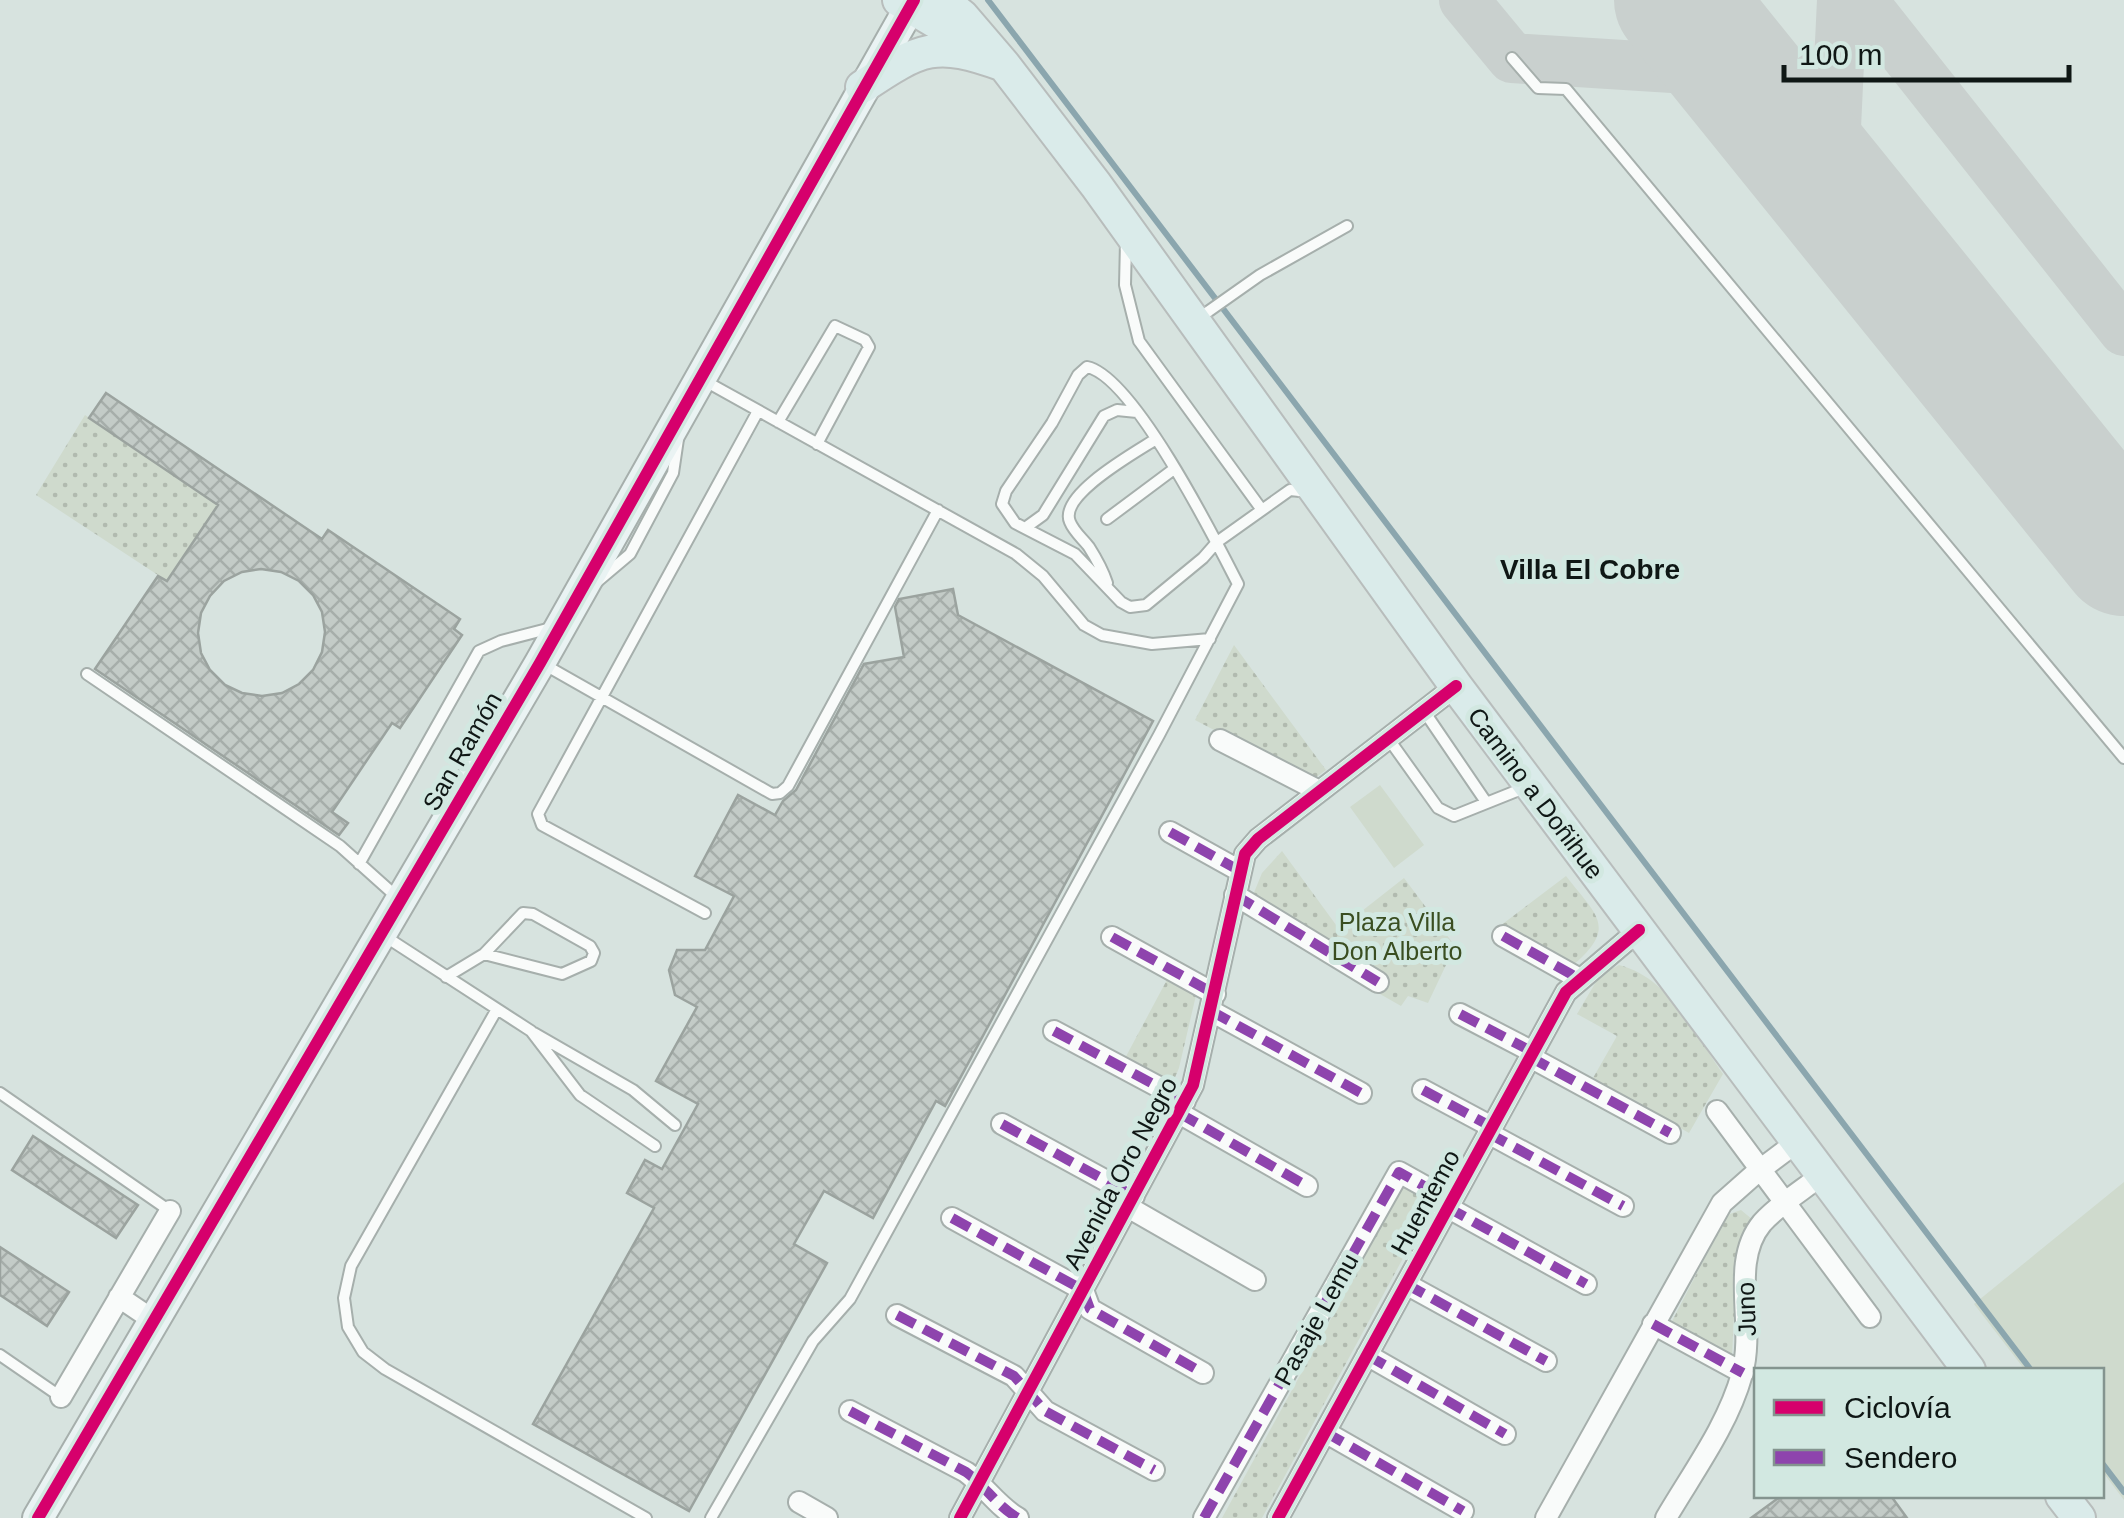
<svg xmlns="http://www.w3.org/2000/svg" width="2124" height="1518" viewBox="0 0 2124 1518" font-family="Helvetica,sans-serif">
<style>
.green{fill:#cfdacd}
.park{fill:url(#park-dots)}
.lines{fill:none;stroke-linecap:round;stroke-linejoin:round}
.stream{stroke:#8ba6ae;stroke-width:6}
.taxiway{stroke:#c9d0ce;stroke-width:50}
.runway{stroke:#c9d0ce;stroke-width:128}
.building{fill:url(#building-cross-hatch);stroke:#9ba39f;stroke-width:2.5;fill-rule:evenodd}
.lane-casing{stroke:#a6afac;stroke-width:14}
.street-casing{stroke:#a6afac;stroke-width:24}
.secondary-casing{stroke:#a6afac;stroke-width:34}
.primary-casing{stroke:#b8bdbc;stroke-width:36}
.lane{stroke:#f9fbfa;stroke-width:10}
.street{stroke:#f9fbfa;stroke-width:20}
.secondary{stroke:#eaf3f3;stroke-width:30}
.primary{stroke:#daebea;stroke-width:32}
.quiet{stroke:#8e44ad;stroke-width:10;stroke-dasharray:20 10;stroke-linecap:butt}
.cycleway-casing{stroke:#d2e8e1;stroke-width:19}
.cycleway{stroke:#d6006c;stroke-width:12}
.labels{text-anchor:middle;dominant-baseline:central;stroke-width:10;stroke-linejoin:round;paint-order:stroke}
.street-label{font-size:25px;fill:#0f1715;stroke:#d2e8e1}
.park-label{font-size:25px;fill:#3a4e21;stroke:#d2e8e1}
.neighbourhood-label{font-size:28px;font-weight:bold;fill:#0f1715;stroke:#d2e8e1}
</style>
<defs>
<pattern id="park-dots" width="8" height="8" patternUnits="userSpaceOnUse" patternTransform="scale(2.5)"><rect width="8" height="8" fill="#cfdacd"/><path d="M2 2h.1M6 6h.1" fill="none" stroke="#b1baaf" stroke-width="1.8" stroke-linecap="round"/></pattern>
<pattern id="building-cross-hatch" width="8" height="8" patternUnits="userSpaceOnUse" patternTransform="scale(2.5)"><rect width="8" height="8" fill="#c3cbc7"/><path d="M0 0l8 8M0 8l8-8" fill="none" stroke="#a6aeaa"/></pattern>
</defs>
<rect width="100%" height="100%" fill="#d7e3df"/>
<path class="green" d="M1380,785l44,60 -30,23 -44,-61z
M2124,1182v318l-22,-29v-101h-77l-51,-66z"/>
<path class="park" d="M85,415l133,90 -51,76 -131,-86z
M1234,645l92,125 -15,11 -116,-61z
M1282,851l57,78 65,-51 51,68 -27,57 -20,-7 -7,10 -21,-12 5,-16 -132,-83 9,-22z
M1566,876c31,40 52,51 6,90l-72,-40z
M1619,965c51,13 75,68 104,109l-34,59 -96,-55 24,-42 -40,-22 23,-39z
M1169,976l28,15 -18,77 -9,21 -47,-27z
M1403,1187l30,16 -171,315h-40z
M1741,1210l12,10 -16,31 -5,106 -62,-32 57,-110z"/>
<g class="lines">
<path class="stream" d="M988,0l1043,1370
M2102,1463l22,29"/>
<path class="taxiway" d="M1464,0l48,58 224,14
M1862,0l262,331
M1833,191l9,-191"/>
<path class="runway" d="M1678,0l446,552"/>
</g>
<path class="building" d="M106,393l216,146 6,-9 132,89 -6,10 8,6 -62,93 -8,-5 -60,89 16,11 -9,12 -244,-166 63,-93 9,5 51,-76 -129,-87zM261,569l20,3 18,9 14,14 9,17 3,20 -3,20 -9,18 -14,14 -17,9 -20,3 -20,-3 -17,-8 -15,-15 -9,-17 -3,-20 3,-20 9,-17 14,-15 18,-9z
M953,589l5,26 195,106 -208,385 -9,-5 -63,117 -49,-27 -30,53 33,19 -138,248 -156,-87 121,-216 -27,-15 18,-33 17,9 36,-65 -42,-23 41,-74 -22,-12 -6,-25 8,-20h28l29,-54 -39,-20 43,-81 37,20 8,-14 13,-11 68,-126 40,-7 -9,-50 4,-8z
M33,1136l105,69 -22,33 -104,-68z
M0,1247l69,45 -22,34 -47,-31z
M1781,1496h110l16,22h-156z"/>
<g class="lines">
<g class="lane-casing">
<path id="lane" d="M1512,58l26,30 28,1 558,669
M1126,242l-1,43 14,56 123,169
M1199,318l61,-43 87,-49
M705,381l311,173 27,22 41,49 18,10 50,9 58,-5
M778,422l57,-96 30,14 4,7 -52,97
M1107,519l67,-50
M1025,528l18,-13 61,-99 13,-6 20,2
M598,581l32,-27 43,-81 5,-34
M1107,583c-4,-12 -11,-25 -18,-36 -6,-8 -15,-15 -19,-25 -12,-27 66,-70 86,-83
M545,665l227,129 8,-1 8,-7 150,-276
M87,674l253,172 58,52
M1424,711l62,91
M1388,738l50,70 16,8 70,-28
M359,864l120,-213 22,-10 54,-14
M705,913l-163,-88 -4,-11 220,-403
M386,937l145,94 49,64 75,51
M446,977l38,-23 39,-41 10,1 57,32 4,7 -3,8 -29,13 -78,-20
M497,1009l-146,257 -7,32 4,29 15,25 22,17 261,149
M534,1033l99,57 42,35
M0,1093l170,118
M0,1355l61,42
M711,1518l102,-177 37,-42 309,-564 79,-151c-23,-45 -105,-208 -151,-217l-9,8 -26,48 -46,68 -4,13 13,19 60,31 46,48 9,5 16,-2 57,-47 14,-16 73,-52 19,2"/>
</g>
<g class="street-casing">
<path id="street" d="M1220,740l99,51
M1170,832l70,39
M1235,895l143,87
M1503,936l75,42
M1112,937l103,57
M1211,1011l150,82
M1460,1014l73,38
M1054,1031l131,70
M1530,1057l140,76
M1423,1090l69,37
M1717,1111l153,206
M1179,1113l128,73
M1002,1124l132,72
M1488,1133l135,73
M1128,1207l127,73
M1447,1207l139,77
M952,1218l131,72 7,19 113,64
M1406,1284l140,77
M119,1297l34,23
M897,1315l117,61 31,35 109,59
M1653,1324l90,49
M1367,1355l138,79
M61,1397l109,-186
M850,1411l116,61c19,14 32,35 52,46
M1325,1432l138,79
M799,1502l28,16
M960,1518l233,-433 52,-231 13,-15 198,-153
M1204,1518l195,-346 52,29
M1278,1518l288,-526 73,-62
M1546,1518l176,-315 35,-31 40,-30
M1666,1518c27,-46 62,-93 76,-144 14,-50 -13,-111 20,-151 17,-19 41,-33 61,-49"/>
</g>
<g class="secondary-casing">
<path id="secondary" d="M38,1518l502,-855 374,-663"/>
</g>
<g class="primary-casing">
<path id="primary" d="M899,0l64,38
M942,0l20,16 42,49 92,120 360,501 513,684
M862,87c60,-40 73,-47 142,-22
M2062,1496l17,22"/>
</g>
<use href="#lane" class="lane"/>
<use href="#street" class="street"/>
<use href="#secondary" class="secondary"/>
<use href="#primary" class="primary"/>
<path class="quiet" d="M1170,832l70,39
M1235,895l143,87
M1503,936l75,42
M1112,937l103,57
M1211,1011l150,82
M1460,1014l73,38
M1054,1031l131,70
M1530,1057l140,76
M1423,1090l69,37
M1179,1113l128,73
M1002,1124l132,72
M1488,1133l135,73
M1447,1207l139,77
M952,1218l131,72 7,19 113,64
M1406,1284l140,77
M897,1315l117,61 31,35 109,59
M1653,1324l90,49
M1367,1355l138,79
M850,1411l116,61c19,14 32,35 52,46
M1325,1432l138,79
M1204,1518l195,-346 52,29"/>
<g class="cycleway-casing">
<path id="cycleway" d="M38,1518l502,-855 374,-663
M960,1518l233,-433 52,-231 13,-15 198,-153
M1278,1518l288,-526 73,-62"/>
</g>
<use href="#cycleway" class="cycleway"/>
</g>
<g class="labels">
<g class="street-label">
<text transform="translate(462 751) rotate(-60)">San Ramón</text>
<text transform="translate(1536 793) rotate(53)">Camino a Doñihue</text>
<text transform="translate(1120 1173) rotate(-62)">Avenida Oro Negro</text>
<text transform="translate(1425 1202) rotate(-61)">Huentemo</text>
<text transform="translate(1746 1309) rotate(-92)">Juno</text>
<text transform="translate(1316 1319) rotate(-61)">Pasaje Lemu</text>
</g>
<g class="park-label">
<text x="1397" y="922">Plaza Villa<tspan x="1397" dy="29">Don Alberto</tspan></text>
</g>
<g class="neighbourhood-label">
<text x="1590" y="569">Villa El Cobre</text>
</g>
</g>
<rect x="1754" y="1368" width="350" height="130" fill="#d2e8e1" stroke="#84948f" stroke-width="2.5"/>
<rect x="1774" y="1400" width="50" height="15" fill="#d6006c" stroke="#84948f" stroke-width="2.5"/>
<text x="1844" y="1418" font-size="30" fill="#0f1715">Ciclovía</text>
<rect x="1774" y="1450" width="50" height="15" fill="#8e44ad" stroke="#84948f" stroke-width="2.5"/>
<text x="1844" y="1468" font-size="30" fill="#0f1715">Sendero</text>
<path d="M1784 65v15h285v-15" fill="none" stroke="#0f1715" stroke-width="5"/>
<text x="1799" y="65" font-size="30" fill="#0f1715" stroke="#d2e8e1" stroke-width="8" paint-order="stroke">100 m</text>
</svg>
